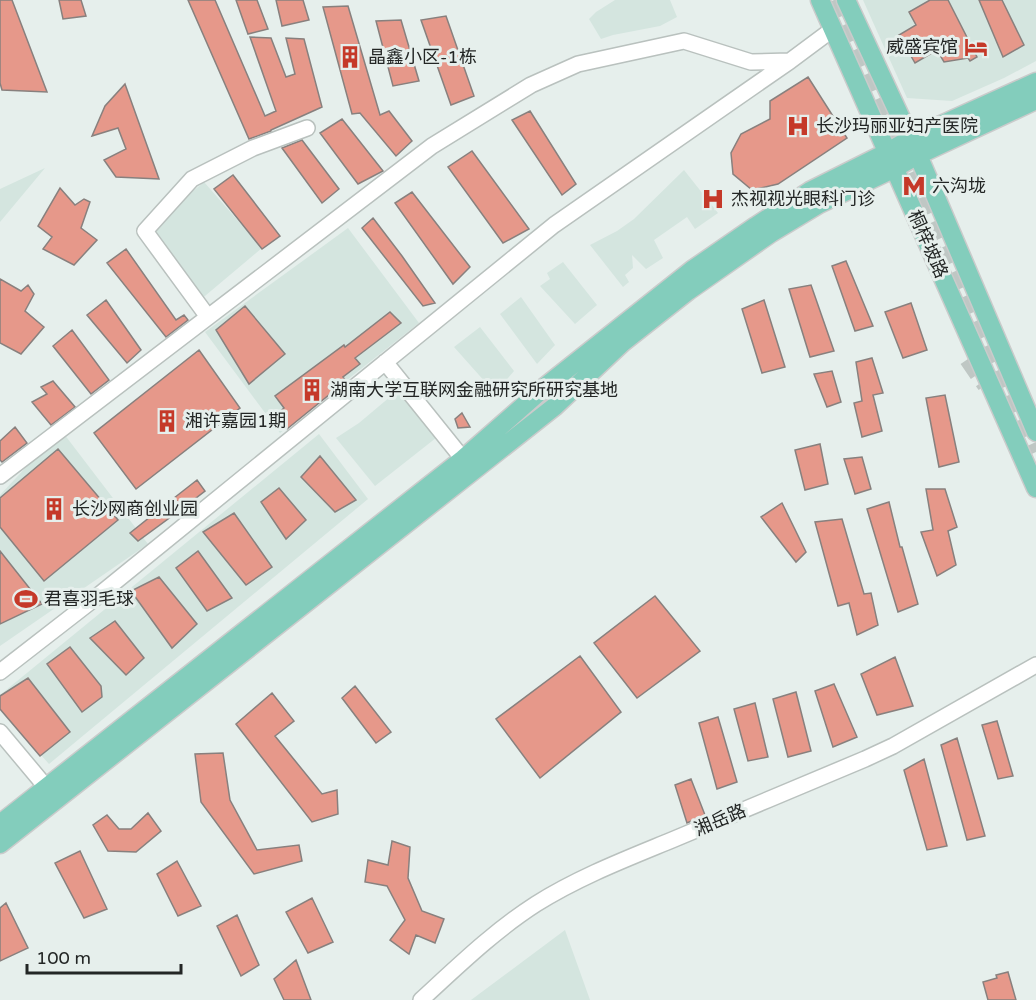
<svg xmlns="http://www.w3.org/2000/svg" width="1036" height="1000" viewBox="0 0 1036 1000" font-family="'Varela Round','Noto Sans SC',sans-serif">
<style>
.built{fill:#d4e5df}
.building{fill:#e6988a;stroke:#88807e;stroke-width:1.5}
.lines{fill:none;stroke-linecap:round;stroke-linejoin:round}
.major-tunnel{stroke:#bfc7c4;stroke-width:18;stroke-dasharray:18 9;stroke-linecap:butt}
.minor-casing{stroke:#b9c1be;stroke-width:18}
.major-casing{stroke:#cacbcb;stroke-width:21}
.minor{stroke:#fff;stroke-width:15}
.major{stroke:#83cdbc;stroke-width:18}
.labels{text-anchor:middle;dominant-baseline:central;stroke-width:6;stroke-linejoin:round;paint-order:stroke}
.poi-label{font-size:18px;fill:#232625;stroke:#e6efec;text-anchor:start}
.street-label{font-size:18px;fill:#232625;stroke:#e6efec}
</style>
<rect width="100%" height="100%" fill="#e6efec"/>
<path class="built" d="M615,0h55l7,17 -17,9 -47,9 -12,4 -12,-20 7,-7z
M863,0h173v61l-32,17 -52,23 -45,-3z
M45,168l-45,54v-33z
M684,170l34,43 -23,16 -8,-12 -33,23 9,18 -17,11 -14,-14 1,13 -8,7 4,7 -6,5 -33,-42 27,-14 17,-12z
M204,182l58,66 -63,53 -54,-70z
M348,228l71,95 -139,110 -75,-101z
M563,262l34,43 -22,19 -35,-38 10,-7 -3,-6z
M521,297l34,48 -18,19 -37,-50z
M480,327l34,44 -19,22 -41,-46z
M397,391l44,43 -66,52 -39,-48 23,-15z
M61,430l87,114 -148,102v-151z
M319,434l49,65 -319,265 -49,-55v-14z
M565,930l25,70h-119z"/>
<path class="building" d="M0,0h12l35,92 -45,-2 -2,-7z
M59,0h22l5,16 -23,3z
M188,0h27l50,116 11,-5 -26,-74 21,1 15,39 9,-3 -9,-36 18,1 18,68 -51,23v1l-22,8z
M236,0h21l11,29 -20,5z
M276,0h27l6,20 -27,6z
M930,0h18l29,57 -7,4 -2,-3 -24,4 -7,-12 -22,13 -16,-28 17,-10 -7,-13z
M979,0h23l22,45 -21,12z
M348,6l32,109 9,-4 23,30 -16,15 -36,-43 -8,1 -29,-107z
M446,16l28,80 -23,9 -30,-85z
M401,20l18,61 -26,5 -17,-65z
M808,77l39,61 -69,46 -26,6 -19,-16 -2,-21 10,-19 29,-15v-18z
M125,84l34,95 -43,-2 -12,-17 22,-11 -8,-21 -26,8 13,-30z
M530,111l46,73 -14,11 -50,-75z
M342,119l41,52 -25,13 -38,-51z
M302,140l37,49 -17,14 -40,-55z
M472,151l57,78 -26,14 -55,-76z
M233,175l47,61 -18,13 -48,-60z
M60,188l15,17 9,-6 6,3 -9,26 16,12 -23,25 -31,-16 9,-12 -14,-11z
M412,192l58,75 -17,17 -58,-81z
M373,218l29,38 33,47 -12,3 -61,-78z
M126,249l50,71 8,-5 4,5 -22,17 -59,-74z
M846,261l27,65 -18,5 -23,-65z
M0,279l21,12 7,-6 6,9 -9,17 19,16 -23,27 -21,-11z
M811,285l23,66 -24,6 -21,-68z
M106,300l35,50 -14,13 -40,-48z
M764,300l21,67 -23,6 -20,-64z
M911,303l16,47 -24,8 -18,-46z
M245,306l40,48 -36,30 -33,-54z
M390,312l11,11 -46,35 5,6 -17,13 3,4 -59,48 -10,-15 7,-6 -9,-12 69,-51 1,2z
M72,330l37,50 -18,14 -38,-48z
M199,350l41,58 -104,81 -42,-56z
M872,358l11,35 -10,2 9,36 -20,6 -8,-34 8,-2 -6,-39z
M832,371l9,31 -14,5 -13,-33z
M53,381l22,26 -24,18 -19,-23 15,-8 -6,-7z
M945,395l14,67 -20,5 -13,-69z
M462,413l8,14 -12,1 -3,-9z
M15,427l12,16 -25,19 -2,-2v-19z
M820,444l8,40 -23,6 -10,-40z
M58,449l60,71 -74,61 -44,-54v-29z
M320,456l36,44 -21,12 -34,-35z
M862,457l9,32 -16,5 -11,-35z
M197,480l8,11 -22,17 -9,-10z
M279,488l27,32 -20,19 -25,-37z
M926,489h19l12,38 -9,4 8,34 -19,11 -16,-44 12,-2z
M889,502l11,45h2l16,57 -20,8 -31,-103z
M782,503l24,49 -10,10 -35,-45z
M165,505l7,11 -34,25 -8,-8z
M234,513l38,54 -26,18 -43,-53z
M842,519l22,75 7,-1 7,32 -21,10 -8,-32 -11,3 -23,-84z
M0,551l42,53 -42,20z
M198,551l34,47 -25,13 -31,-43z
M159,577l38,47 -25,24 -41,-57z
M655,596l45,55 -63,47 -43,-55z
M115,621l29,37 -18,17 -36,-37z
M70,647l31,39 1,11 -20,15 -35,-48z
M580,656l41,56 -81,66 -44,-59z
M895,657l18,49 -36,9 -16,-41z
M28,678l42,54 -30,24 -40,-47v-13z
M834,684l23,53 -24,10 -18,-56z
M355,686l36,46 -15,11 -34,-45z
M796,692l15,59 -23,6 -15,-58z
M272,693l22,28 -19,15 47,58 15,-4 1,24 -26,8 -76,-98z
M755,703l13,54 -20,4 -14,-52z
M718,717l19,65 -20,7 -18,-66z
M997,721l16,55 -15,3 -16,-54z
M957,738l28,98 -18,4 -26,-95z
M223,753l7,47 27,50 42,-5 3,16 -48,13 -53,-72 -6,-48z
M924,759l23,87 -20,4 -23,-80z
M691,779l14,36 -18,8 -12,-38z
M148,813l13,18 -25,21 -28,-1 -15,-26 14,-10 12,14h12z
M392,841l18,6 -2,31 14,33 22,8 -9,24 -19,-8 -7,19 -19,-14 15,-20 -18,-34 -22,-4 3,-22 20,5z
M80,851l27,58 -23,9 -29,-55z
M177,861l24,45 -23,10 -21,-42z
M312,898l21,44 -25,11 -22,-41z
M6,903l22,45 -28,13v-53z
M237,915l22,50 -18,11 -24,-50z
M296,960l15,40h-27l-10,-21z
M1008,972l8,28h-28l-5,-18 14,-4 -1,-3z"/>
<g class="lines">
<path class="major-tunnel" d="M834,0l141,320 61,132
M968,359l18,26"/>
<g class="minor-casing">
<path id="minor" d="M208,317l-63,-86 47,-52 61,-31 54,-20
M385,362l78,97
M0,476l432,-330 99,-61 47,-21 106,-23 67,21 39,-1
M0,672l94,-73 460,-374 236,-164 43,-32
M0,732l46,55
M421,1000c37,-34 73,-69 115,-96 43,-27 90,-45 136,-64 64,-27 129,-54 193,-81l28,-13 143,-81"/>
</g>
<g class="major-casing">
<path id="major" d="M820,0l216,488
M846,0l72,155 118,277
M0,824l463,-365 83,-73 146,-116 64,-44 54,-35 78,-39 22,-13 126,-57
M0,844l554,-437 68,-64 66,-52 83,-58 48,-29 76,-36 23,-13 118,-55"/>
</g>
<use href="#minor" class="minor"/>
<use href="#major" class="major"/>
</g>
<defs>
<g id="hotel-bare" transform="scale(1.8)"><path d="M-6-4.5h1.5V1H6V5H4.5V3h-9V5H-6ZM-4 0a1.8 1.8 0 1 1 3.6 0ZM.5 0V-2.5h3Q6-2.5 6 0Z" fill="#c53929" stroke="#e6efec" stroke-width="2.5" paint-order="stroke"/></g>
<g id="building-bare" transform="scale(1.8)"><path d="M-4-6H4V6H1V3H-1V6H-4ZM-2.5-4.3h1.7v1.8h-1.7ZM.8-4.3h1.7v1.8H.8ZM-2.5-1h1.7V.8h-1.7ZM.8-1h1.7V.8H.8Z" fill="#c53929" stroke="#e6efec" stroke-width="2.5" paint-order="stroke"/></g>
<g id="hospital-bare" transform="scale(1.8)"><path d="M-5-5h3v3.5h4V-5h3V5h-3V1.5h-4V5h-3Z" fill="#c53929" stroke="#e6efec" stroke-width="2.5" paint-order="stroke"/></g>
<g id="metro-bare" transform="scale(1.8)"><path d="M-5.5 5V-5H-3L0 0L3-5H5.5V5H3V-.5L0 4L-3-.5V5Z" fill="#c53929" stroke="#e6efec" stroke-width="2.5" paint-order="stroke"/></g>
<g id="stadium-bare" transform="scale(1.8)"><path d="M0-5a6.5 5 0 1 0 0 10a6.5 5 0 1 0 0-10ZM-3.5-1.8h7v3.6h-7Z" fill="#c53929" stroke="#e6efec" stroke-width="2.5" paint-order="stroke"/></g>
</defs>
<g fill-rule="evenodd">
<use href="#hotel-bare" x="976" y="47"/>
<use href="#building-bare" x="350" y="57"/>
<use href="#hospital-bare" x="798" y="126"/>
<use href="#metro-bare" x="914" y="186"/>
<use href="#hospital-bare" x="713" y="199"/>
<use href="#building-bare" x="312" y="390"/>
<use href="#building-bare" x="167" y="421"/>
<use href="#building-bare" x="54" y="509"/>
<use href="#stadium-bare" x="26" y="599"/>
</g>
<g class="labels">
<g class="poi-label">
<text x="958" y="47" text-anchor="end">威盛宾馆</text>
<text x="368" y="57">晶鑫小区-1栋</text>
<text x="816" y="126">长沙玛丽亚妇产医院</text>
<text x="932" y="186">六沟垅</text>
<text x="731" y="199">杰视视光眼科门诊</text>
<text x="330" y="390">湖南大学互联网金融研究所研究基地</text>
<text x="185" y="421">湘许嘉园1期</text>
<text x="72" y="509">长沙网商创业园</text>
<text x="44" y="599">君喜羽毛球</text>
</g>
<g class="street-label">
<text transform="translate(928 244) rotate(66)">桐梓坡路</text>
<text transform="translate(720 820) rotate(-23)">湘岳路</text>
</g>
</g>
<path d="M27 964v9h154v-9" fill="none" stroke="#232625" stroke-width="3"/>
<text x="36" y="964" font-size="18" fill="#232625" stroke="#e6efec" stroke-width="4.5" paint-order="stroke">100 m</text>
</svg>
